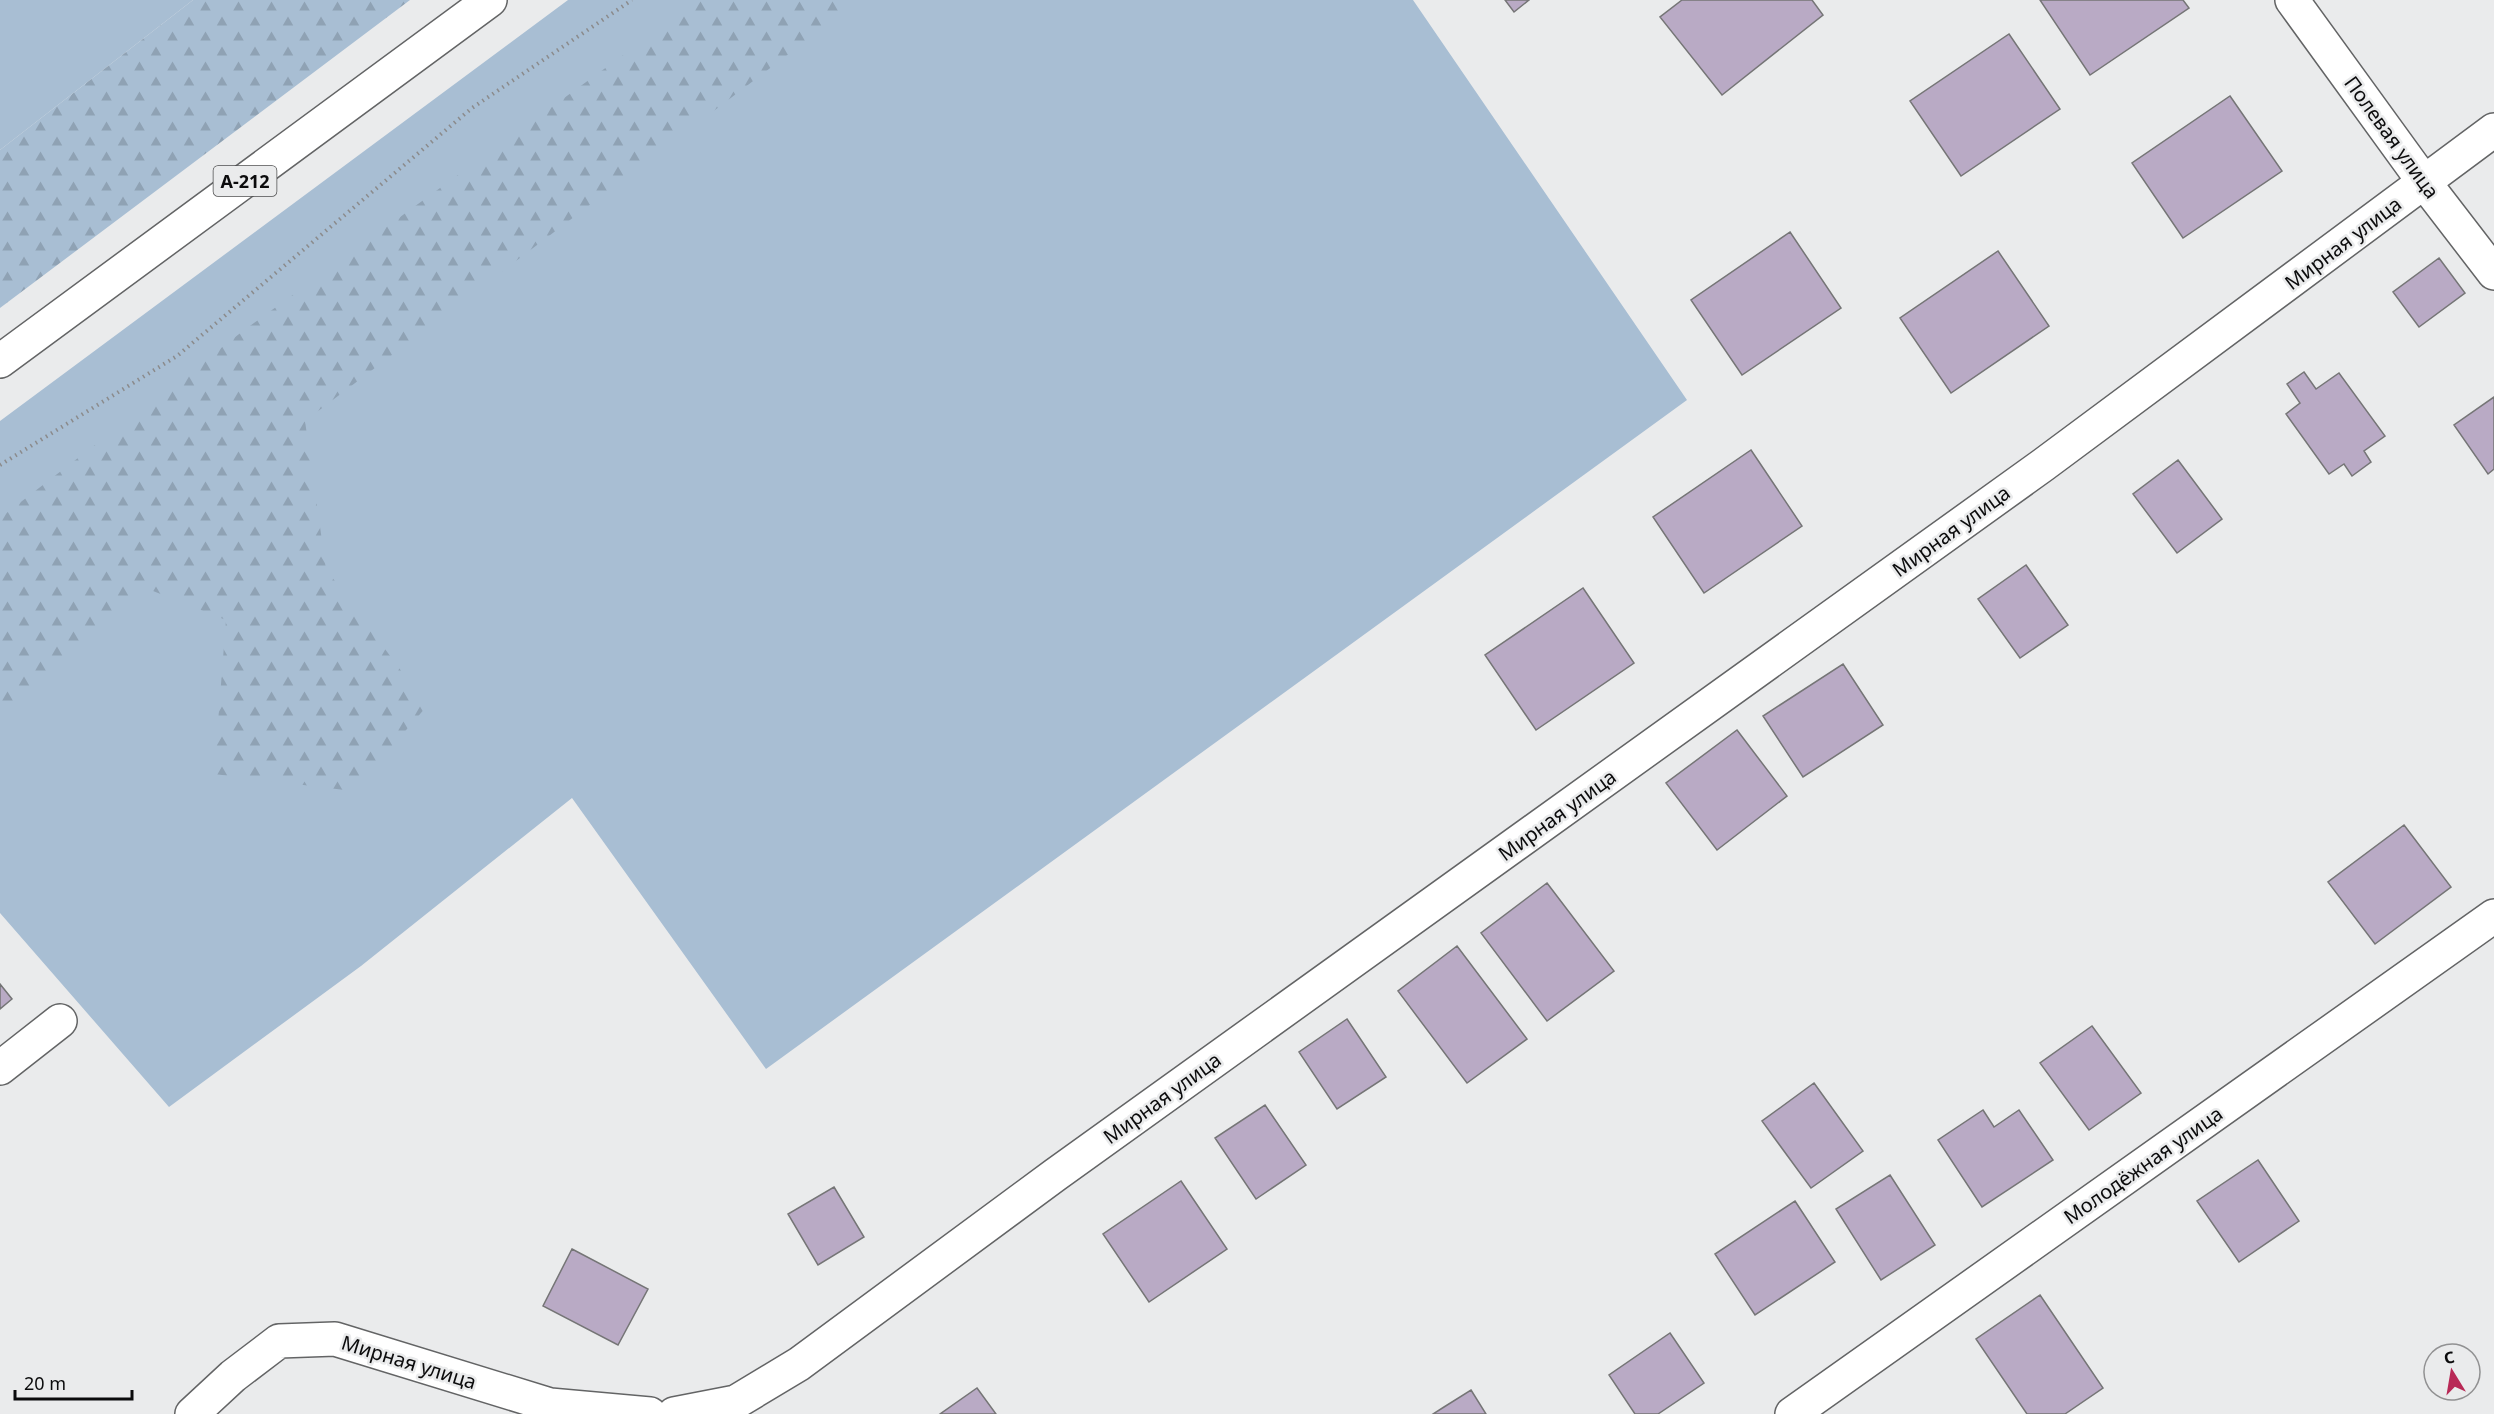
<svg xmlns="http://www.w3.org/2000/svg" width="2494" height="1414" viewBox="0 0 2494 1414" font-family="'Noto Sans',sans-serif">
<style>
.grass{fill:#a8bed3}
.forest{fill:url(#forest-firs)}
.building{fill:#b9aac5;stroke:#757576;stroke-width:1.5}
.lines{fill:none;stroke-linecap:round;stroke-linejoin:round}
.minor-casing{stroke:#636465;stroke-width:36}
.highway-casing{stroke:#636465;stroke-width:36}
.path{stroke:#8b8b8c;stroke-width:4;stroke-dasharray:1.5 4.5;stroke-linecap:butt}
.minor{stroke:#fff;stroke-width:33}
.highway{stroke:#fff;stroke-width:33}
.labels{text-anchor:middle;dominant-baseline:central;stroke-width:5;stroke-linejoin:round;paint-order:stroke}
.shield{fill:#eaebec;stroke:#4e4e4f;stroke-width:1.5}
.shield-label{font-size:18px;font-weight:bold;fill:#0b0b0c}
.street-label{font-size:20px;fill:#0b0b0c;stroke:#eaebec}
</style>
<defs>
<pattern id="forest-firs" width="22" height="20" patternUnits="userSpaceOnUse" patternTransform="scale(1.5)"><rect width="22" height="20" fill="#a8bed3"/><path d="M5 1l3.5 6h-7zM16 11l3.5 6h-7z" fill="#8fa2b4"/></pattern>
</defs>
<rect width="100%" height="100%" fill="#eaebec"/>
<path class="grass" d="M0,0h193l-193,150z
M568,0h845l274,400 -921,669 -194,-271 -211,168 -192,141 -169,-194v-492z"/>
<path class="forest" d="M193,0h217l-410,308v-158z
M699,0h161l-555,421 21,148 101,137 -74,85 -139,-17 12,-154 -78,-31 -148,127v-198l243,-187z"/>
<path class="building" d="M1505,0h24l-15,12z
M1682,0h130l11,15 -101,80 -62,-78z
M2040,0h143l6,8 -99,67z
M2009,34l51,75 -99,67 -51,-75z
M2230,96l52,75 -99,67 -51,-75z
M1790,232l51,76 -99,67 -51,-75z
M1998,251l51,75 -98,67 -51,-75z
M2439,258l26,35 -46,34 -26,-35z
M2304,372l12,17 23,-16 46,63 -21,15 7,11 -19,14 -8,-12 -15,10 -43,-60 14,-11 -13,-19z
M2494,397v72l-6,5 -34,-49z
M1751,450l51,76 -98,67 -51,-76z
M2178,460l44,59 -45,34 -44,-59z
M2026,565l42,60 -48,33 -42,-59z
M1583,588l51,75 -98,67 -51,-75z
M1843,664l40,61 -80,52 -40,-61z
M1737,730l50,66 -70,54 -51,-67z
M2404,825l47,62 -76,57 -47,-62z
M1547,883l67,88 -67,50 -66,-88z
M1457,946l70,93 -60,44 -69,-92z
M0,984l12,15 -12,10z
M1347,1019l39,58 -49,32 -38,-57z
M2092,1026l49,67 -52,37 -49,-67z
M1814,1083l49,68 -52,37 -49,-67z
M1265,1105l41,60 -50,34 -41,-61z
M1983,1110l11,17 25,-17 34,50 -71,47 -44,-67z
M2258,1160l41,61 -60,41 -42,-61z
M1890,1175l45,70 -54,35 -45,-71z
M1181,1181l46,68 -78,53 -46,-68z
M834,1187l30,50 -46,28 -30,-51z
M1795,1201l40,61 -80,53 -40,-61z
M572,1249l76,40 -30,56 -75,-39z
M2040,1295l63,93 -38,26h-38l-51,-75z
M1670,1333l34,50 -46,31h-23l-26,-39z
M977,1388l19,26h-56z
M1471,1390l15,24h-53l11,-7z"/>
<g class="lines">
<g class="minor-casing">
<path id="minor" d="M2292,0l132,182 70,91
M0,1068l60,-47
M192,1414l41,-38 46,-35 56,-2 215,66 100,9
M674,1414l62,-12 63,-38 256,-189 988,-710 451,-335
M1792,1414l702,-498"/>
</g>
<g class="highway-casing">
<path id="highway" d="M0,361l490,-361"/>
</g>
<path class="path" d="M0,465l177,-109 295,-248 160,-108"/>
<use href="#minor" class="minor"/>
<use href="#highway" class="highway"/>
</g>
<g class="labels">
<rect class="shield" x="213.5" y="166" width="63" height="30" rx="4.5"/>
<g class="shield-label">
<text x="245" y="181">А-212</text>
</g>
<g class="street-label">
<text transform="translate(2392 137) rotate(54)">Полевая улица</text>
<text transform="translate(2343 243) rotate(-37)">Мирная улица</text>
<text transform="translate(1951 531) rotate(-36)">Мирная улица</text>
<text transform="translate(1557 815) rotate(-36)">Мирная улица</text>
<text transform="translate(1162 1098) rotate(-36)">Мирная улица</text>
<text transform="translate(2143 1165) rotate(-35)">Молодёжная улица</text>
<text transform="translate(409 1362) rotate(17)">Мирная улица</text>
</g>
</g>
<g transform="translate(2452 1372) rotate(349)"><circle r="28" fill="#eaebec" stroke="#919192" stroke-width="1.5"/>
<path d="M0-4.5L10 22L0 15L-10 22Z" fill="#b82956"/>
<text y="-9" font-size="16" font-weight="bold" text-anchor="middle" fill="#0b0b0c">С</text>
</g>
<path d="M15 1390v9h117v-9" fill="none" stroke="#0b0b0c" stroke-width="3"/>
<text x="24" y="1390" font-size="18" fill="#0b0b0c" stroke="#eaebec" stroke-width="4.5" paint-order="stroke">20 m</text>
</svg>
